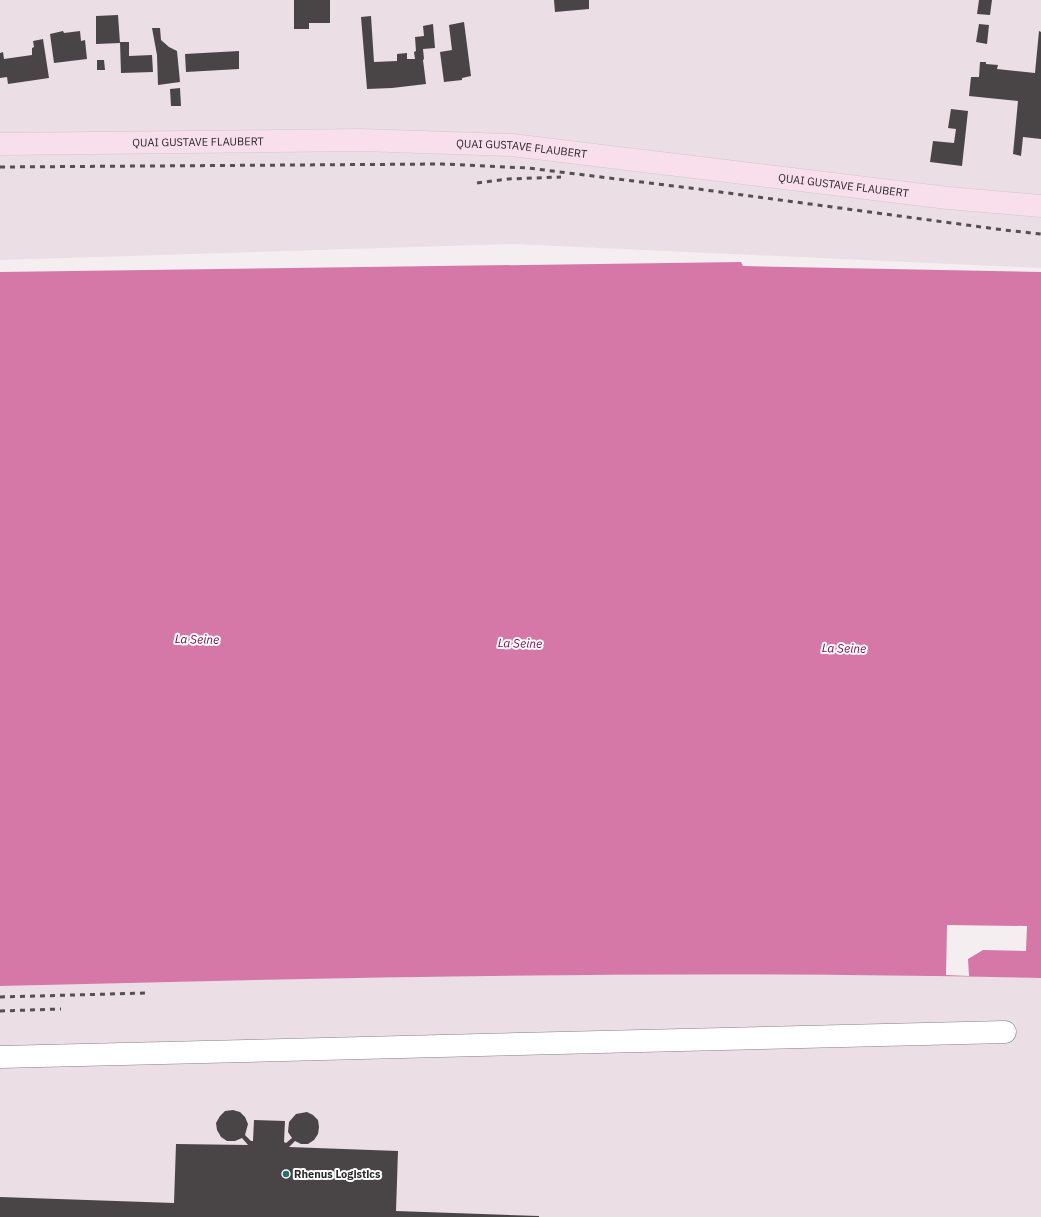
<svg xmlns="http://www.w3.org/2000/svg" width="1041" height="1217" viewBox="0 0 1041 1217" font-family="'IBM Plex Sans',sans-serif">
<style>
.built{fill:#ebdee4}
.water{fill:#d578a7}
.pier{fill:#f4eef0}
.building{fill:#494547}
.lines{fill:none;stroke-linecap:round;stroke-linejoin:round}
.minor-casing{stroke:#868183;stroke-width:23}
.major-casing{stroke:#cccbcc;stroke-width:23}
.minor{stroke:#fff;stroke-width:22}
.major{stroke:#f9deeb;stroke-width:22}
.rail{stroke:#535051;stroke-width:3;stroke-dasharray:5 5;stroke-linecap:butt}
.poi-dot{fill:#257073;stroke:#fff;stroke-width:1.5}
.labels{text-anchor:middle;dominant-baseline:central;stroke-width:4;stroke-linejoin:round;paint-order:stroke}
.street-label{font-size:11px;fill:#2a2829;stroke:#fff}
.poi-label{font-size:11px;font-weight:bold;fill:#2a2829;stroke:#fff;text-anchor:start}
.water-label{font-size:12px;font-style:italic;fill:#7a0351;stroke:#fff}
</style>
<rect width="100%" height="100%" fill="#f4eef0"/>
<path class="built" d="M0,0h1041v268l-528,-24 -513,16z
M564,975h382l95,3v239h-1041v-231l209,-6z"/>
<path class="water" d="M741,262l2,4 298,6v706c-347,-8 -694,-1 -1041,8v-714z"/>
<path class="pier" d="M947,925l80,1 -1,25 -43,-1 -15,9 1,17 -23,-1z"/>
<path class="building" d="M294,0h36v23h-21v6h-15z
M554,0h35v9l-34,3z
M979,0h13l-2,15 -13,-1z
M118,15l2,28 -24,1v-28z
M371,16l3,46 23,-1v-7l10,-1v6h8l-1,-7 2,-1 -1,-14 9,-1 -1,-10 10,-2 2,24 -12,1 1,10 -1,1 3,24 -34,4 -25,1 -6,-72z
M464,22l7,54 -9,2v2l-18,2 -4,-30 12,-2 -3,-25z
M979,24l10,1 -2,19 -11,-2z
M152,28h8l1,12 8,7 8,4 3,31 -22,3 -1,-30z
M63,31l1,2 16,-2 1,10 4,-1 2,19 -33,4 -4,-29z
M1039,31l2,1v107l-18,-2 -2,19 -8,-2 5,-53 -49,-5 2,-19h8l1,-15h6v2l12,1 -1,4 38,4z
M43,39l6,39 -41,6 -1,-7 -7,1v-25l3,-1 1,7 28,-4v-7l2,-1 -1,-6z
M120,42h9v14l23,-1 1,17 -32,1z
M239,51v18l-53,3 -1,-18z
M97,60h7l1,10h-8z
M180,88l1,18h-10l-1,-17z
M951,109l17,2 -6,55 -32,-4 3,-21 21,2 2,-14 -8,-1z
M233,1110l7,2 5,5 3,7 -3,11 6,6h2l1,-21 31,1 -1,21 2,1 6,-5 -4,-6 1,-10 7,-8 11,-2 6,3 5,5 1,7 -1,7 -4,6 -6,4h-7l-6,-3 -6,6 109,4 -2,60 143,5v1h-539v-20l174,6 2,-59 72,1 -6,-7 -7,3h-8l-6,-4 -4,-7 -1,-7 4,-7 5,-5z"/>
<g class="lines">
<g class="minor-casing">
<path id="minor" d="M0,1057l1005,-25"/>
</g>
<g class="major-casing">
<g id="major">
<path id="s1" d="M0,144l361,-4 151,5 436,53 93,8"/>
</g>
</g>
<use href="#minor" class="minor"/>
<use href="#major" class="major"/>
<path class="rail" d="M0,167l442,-3 86,4 170,21 306,41 37,4
M477,183l31,-4 53,-2
M0,997l147,-4
M0,1011l61,-2"/>
</g>
<circle class="poi-dot" cx="286" cy="1174" r="4"/>
<g class="labels">
<g class="street-label">
<text stroke="none"><textPath href="#s1" startOffset="198">QUAI GUSTAVE FLAUBERT</textPath></text>
<text stroke="none"><textPath href="#s1" startOffset="522">QUAI GUSTAVE FLAUBERT</textPath></text>
<text stroke="none"><textPath href="#s1" startOffset="846">QUAI GUSTAVE FLAUBERT</textPath></text>
</g>
<g class="poi-label">
<text x="294" y="1174">Rhenus Logistics</text>
</g>
<g class="water-label">
<text transform="translate(197 639) rotate(1)">La Seine</text>
<text transform="translate(520 643) rotate(1)">La Seine</text>
<text transform="translate(844 648) rotate(1)">La Seine</text>
</g>
</g>
</svg>
